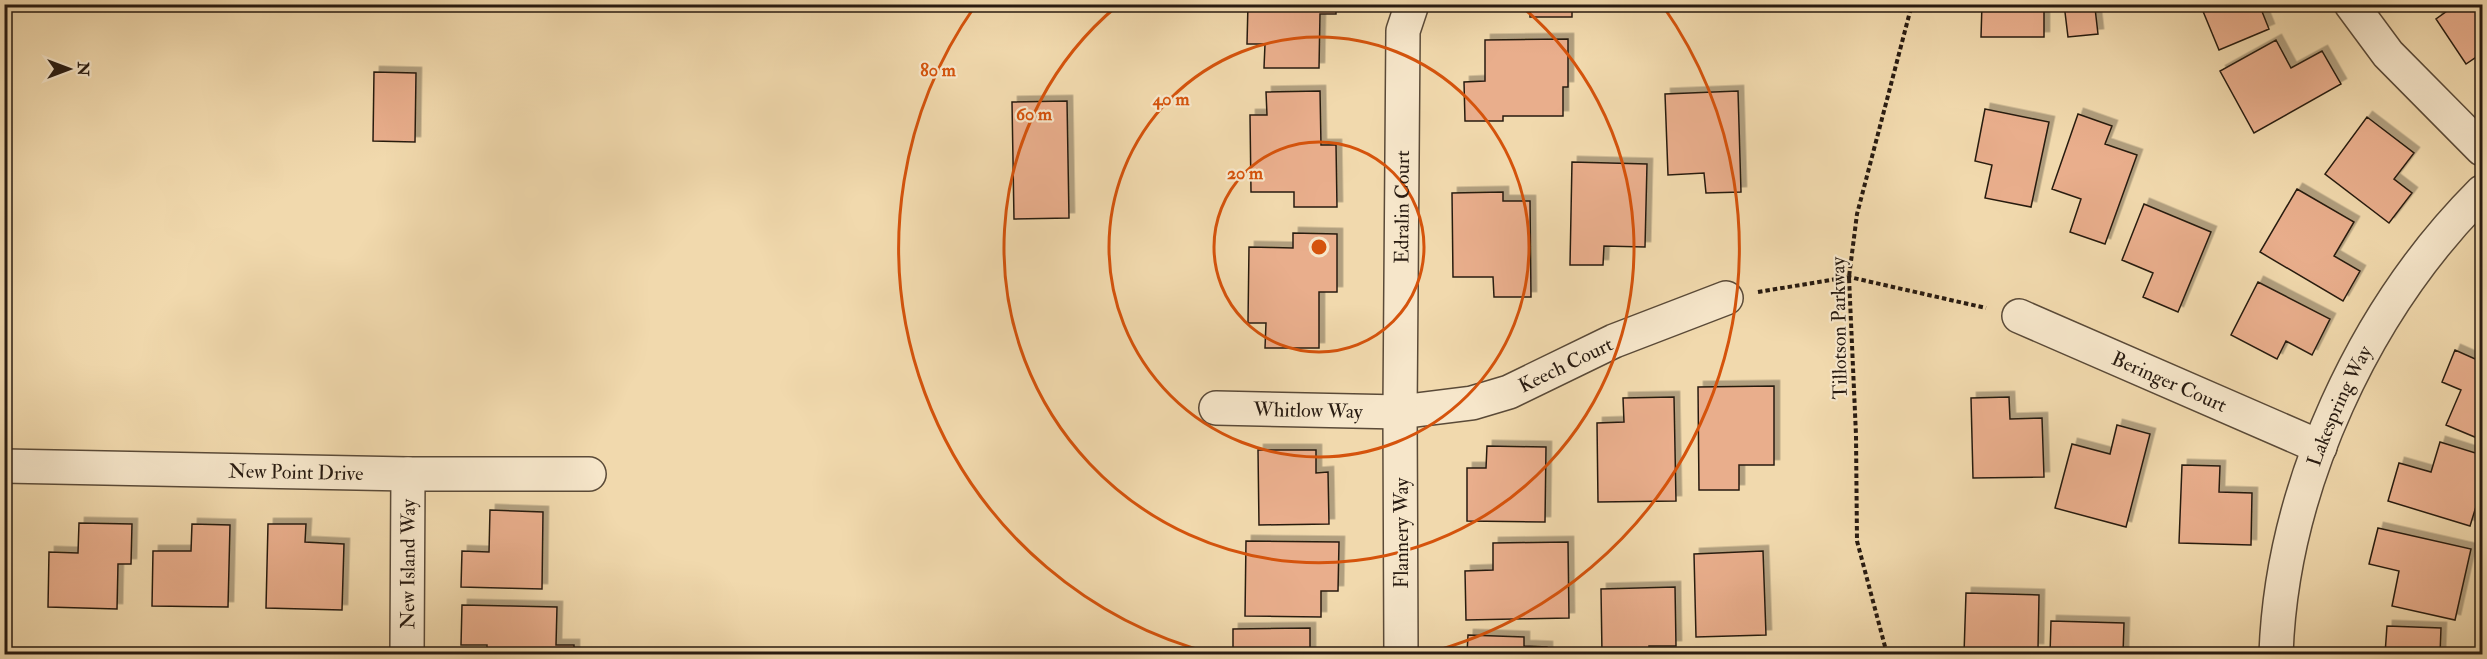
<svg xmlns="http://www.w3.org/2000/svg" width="2487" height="659" viewBox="0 0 2487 659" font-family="'IM FELL Double Pica',serif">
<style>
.building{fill:#e9ae8c;stroke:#281b11;stroke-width:1.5;filter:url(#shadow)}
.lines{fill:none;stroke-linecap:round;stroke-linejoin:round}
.minor-casing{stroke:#5a4a38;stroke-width:36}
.path{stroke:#281b11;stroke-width:4;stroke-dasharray:4.5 3;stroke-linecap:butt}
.minor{stroke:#f6e6ca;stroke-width:33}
.ring{fill:none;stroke:#d5530c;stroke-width:3}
.labels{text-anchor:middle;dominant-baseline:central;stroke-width:4.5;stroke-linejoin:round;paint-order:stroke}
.street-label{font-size:20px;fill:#281b11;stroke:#f6e6ca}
.centre{fill:#d5530c;stroke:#f6e6ca;stroke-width:3}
.ring-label{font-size:18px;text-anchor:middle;font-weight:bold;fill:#d5530c;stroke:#f6e6ca;stroke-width:4.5;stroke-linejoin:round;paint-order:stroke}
</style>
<defs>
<filter id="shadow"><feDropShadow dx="5.5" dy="-5.5" stdDeviation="0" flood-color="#0004"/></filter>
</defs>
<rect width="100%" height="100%" fill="#f1d9ad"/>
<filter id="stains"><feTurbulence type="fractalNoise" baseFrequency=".00333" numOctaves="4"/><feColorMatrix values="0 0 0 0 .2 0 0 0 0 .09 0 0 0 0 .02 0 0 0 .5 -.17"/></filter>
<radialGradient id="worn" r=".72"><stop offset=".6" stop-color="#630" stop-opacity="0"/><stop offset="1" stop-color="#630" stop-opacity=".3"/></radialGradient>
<path class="building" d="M1248,4h88v10h-16l-1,54h-55l1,-24h-18z
M1530,4h100v2h-58v11h-42z
M1982,4h62v33h-63z
M2064,4h58l-27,4 3,26 -30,3z
M2200,4h59l10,25 -50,21z
M2457,4h25v49l-16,11 -30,-45z
M1568,39v48h-5v29h-60v5h-38l-1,-39 21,-1v-41z
M2276,40l15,28 31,-17 19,33 -87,49 -34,-62z
M374,72l42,1 -1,69 -42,-1z
M1320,91l1,54h15l1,62h-43v-15h-43l-1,-77h17l-1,-23z
M1738,91l3,101 -35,1 -2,-20 -36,2 -3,-81z
M1067,101l2,117 -55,1 -2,-117z
M1985,109l64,13 -18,85 -46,-9 7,-33 -17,-4z
M2078,114l34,12 -7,18 32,11 -32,89 -35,-12 11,-33 -29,-10z
M2367,117l47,36 -20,26 18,14 -23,30 -64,-49z
M1572,162l75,2 -2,83 -41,-1 -1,19h-33z
M2297,189l57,33 -20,34 26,15 -17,30 -83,-49z
M1503,192v9h27l1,96h-37l-1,-20h-40l-1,-84z
M2144,204l67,28 -33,80 -35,-15 10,-24 -31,-13z
M1293,233l44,1v58h-18v56h-54l1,-25h-18l1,-76 44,1z
M2258,282l72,37 -18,36 -26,-14 -9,18 -46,-24z
M2455,350l27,12v78l-36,-15 15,-35 -19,-8z
M1774,386v79h-35v25h-40l-1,-103z
M1674,397l2,104 -78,1 -1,-79 27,-1 -1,-24z
M2009,397l1,22 32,-1 2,59 -71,1 -2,-80z
M2117,425l33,9 -24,93 -71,-19 17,-64 38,10z
M2440,442l42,13v32l-12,39 -82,-25 11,-38 32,9z
M1487,446l59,1 -1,75 -78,-1v-53h19z
M1258,450h58v23l12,-1 1,52 -70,1z
M2182,465l38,1 -1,26 33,1 -1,52 -72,-2z
M490,510l53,2 -1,77 -81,-2 1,-36 27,1z
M79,523l53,1 -1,40h-13l-1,45 -69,-2 1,-55 29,1z
M192,524l38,1 -2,82 -76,-1 1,-55h38z
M268,524h38l-1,18 39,2 -2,66 -76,-2z
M2378,528l93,21 -16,71 -63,-14 7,-35 -30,-7z
M1246,541l93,1 -1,49h-17v26l-76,-1z
M1568,542l1,76 -103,2 -1,-49 28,-1v-27z
M1763,551l3,84 -70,2 -2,-83z
M1675,587l1,59h-27v8h-47l-1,-65z
M1966,593l73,2 -1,54 -33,-1 -1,6h-40z
M462,605l95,2 -1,38h18v9h-87v-9h-26z
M2051,621l73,2 -1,31h-73z
M2387,626l54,2 -1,26h-55z
M1310,628v26h-77v-25z
M1468,635l56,2v9l23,1v7h-80z"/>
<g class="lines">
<g class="minor-casing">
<g id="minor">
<path d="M2351,4l37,50 94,95"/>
<path id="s1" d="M2019,316l301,131"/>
<path id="s2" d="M1216,408l184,4 72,-9 37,-11 105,-51 112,-43"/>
<path id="s3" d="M4,466l404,8h181"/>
<path id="s4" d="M407,654l1,-180"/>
<path id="s5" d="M1401,654l-1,-242 3,-381 9,-27"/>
<path id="s6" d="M2276,654c6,-167 88,-344 206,-462"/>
</g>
</g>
<path class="path" d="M1758,292l91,-15 137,31
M1887,654l-30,-113 -1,-106 -7,-158 8,-63 55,-210"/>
<use href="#minor" class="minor"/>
</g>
<g class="ring">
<circle cx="1319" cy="247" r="105"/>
<circle cx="1319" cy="247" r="210"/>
<path d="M1521 6A315 315 0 1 1 1117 6"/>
<path d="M1214 654A420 420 0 0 1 975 6M1663 6A420 420 0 0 1 1424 654"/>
</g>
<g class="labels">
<g class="street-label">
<text stroke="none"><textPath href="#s5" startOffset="447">Edralin Court</textPath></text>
<text transform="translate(1839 328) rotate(-91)">Tillotson Parkway</text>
<text stroke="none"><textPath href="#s2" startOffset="358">Keech Court</textPath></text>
<text stroke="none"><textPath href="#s1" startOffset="164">Beringer Court</textPath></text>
<text stroke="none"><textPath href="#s6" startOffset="258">Lakespring Way</textPath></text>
<text stroke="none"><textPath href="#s2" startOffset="92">Whitlow Way</textPath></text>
<text stroke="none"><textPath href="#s3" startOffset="292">New Point Drive</textPath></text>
<text transform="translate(1401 533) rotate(-90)">Flannery Way</text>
<text stroke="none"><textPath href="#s4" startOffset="90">New Island Way</textPath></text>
</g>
</g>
<circle cx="1319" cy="247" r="9" class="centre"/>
<g class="ring-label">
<text x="938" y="76">80 m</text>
<text x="1171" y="105">40 m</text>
<text x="1034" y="120">60 m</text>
<text x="1245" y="179">20 m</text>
</g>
<rect width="2487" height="659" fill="none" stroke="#f1d9ad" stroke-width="24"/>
<rect x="6" y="6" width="2475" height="647" fill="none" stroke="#281b11" stroke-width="3"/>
<rect x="12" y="12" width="2463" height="635" fill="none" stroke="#281b11" stroke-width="1.5"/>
<g transform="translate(69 69) rotate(90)" stroke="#f6e6ca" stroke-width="4.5" paint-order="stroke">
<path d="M0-4.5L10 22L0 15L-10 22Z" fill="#281b11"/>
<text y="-9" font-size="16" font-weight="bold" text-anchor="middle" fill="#281b11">N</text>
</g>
<rect width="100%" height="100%" filter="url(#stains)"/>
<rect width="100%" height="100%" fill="url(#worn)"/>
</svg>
